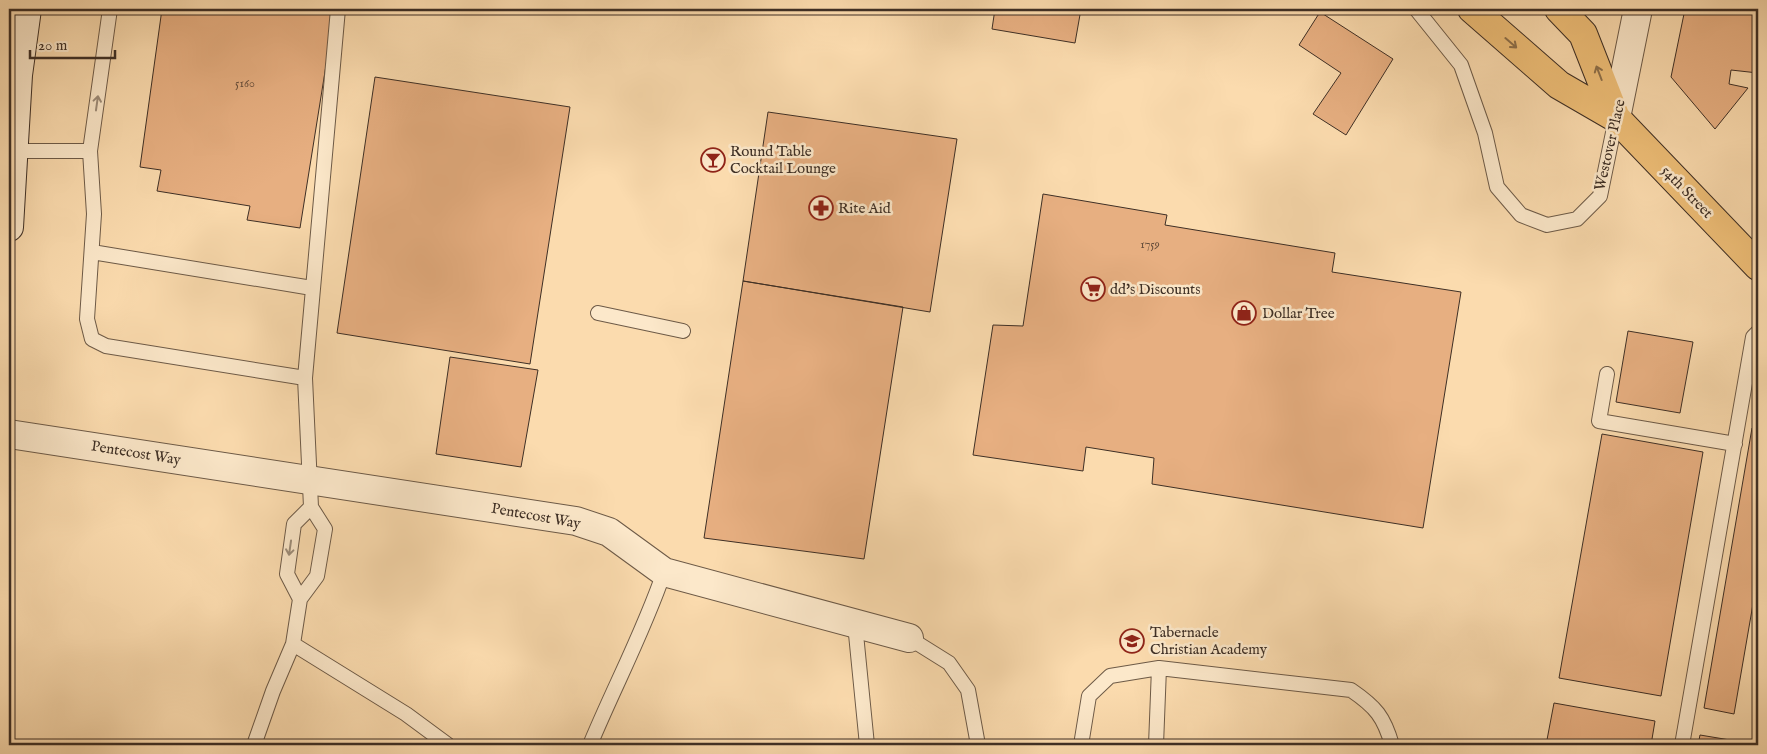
<svg xmlns="http://www.w3.org/2000/svg" width="1767" height="754" viewBox="0 0 1767 754" font-family="'IM FELL English',serif">
<style>
.building{fill:#e7af81;stroke:#3e2f25}
.lines{fill:none;stroke-linecap:round;stroke-linejoin:round}
.lane-casing{stroke:#6d5a47;stroke-width:16}
.street-casing{stroke:#6d5a47;stroke-width:30}
.secondary-casing{stroke:#3e2f25;stroke-width:30}
.primary-casing{stroke:#3e2f25;stroke-width:30}
.lane{stroke:#fce8ca;stroke-width:14}
.street{stroke:#fce8ca;stroke-width:28}
.secondary{stroke:#fce8ca;stroke-width:28}
.primary{stroke:#eebe77;stroke-width:28}
.oneway{stroke:#8d6f4a}
.oneway2{stroke:#9d8c78}
.labels{text-anchor:middle;dominant-baseline:central;stroke-width:5;stroke-linejoin:round;paint-order:stroke}
.number-label{font-size:12px;fill:#684f3c}
.street-label{font-size:15px;fill:#3e2f25;stroke:#fce8ca}
.poi-label{font-size:15px;fill:#3e2f25;stroke:#fce8ca;text-anchor:start}
</style>
<rect width="100%" height="100%" fill="#fbdbae"/>
<filter id="stains"><feTurbulence type="fractalNoise" baseFrequency=".004" numOctaves="4"/><feColorMatrix values="0 0 0 0 .2 0 0 0 0 .09 0 0 0 0 .02 0 0 0 .5 -.17"/></filter>
<radialGradient id="worn" r=".72"><stop offset=".6" stop-color="#630" stop-opacity="0"/><stop offset="1" stop-color="#630" stop-opacity=".3"/></radialGradient>
<path class="building" d="M162,9h173l-35,219 -53,-8 3,-14 -93,-15 4,-21 -21,-3z
M995,9h86l-6,34 -83,-14z
M1685,9h73v64l-27,-3 -2,14 19,4 -33,41 -44,-52z
M1320,12l73,47 -47,76 -33,-21 28,-41 -42,-28z
M375,77l195,30 -40,257 -193,-31z
M768,112l189,27 -27,173 -187,-31z
M1043,194l124,21 -2,10 170,28 -3,19 129,20 -38,236 -271,-44 2,-26 -68,-11 -3,24 -110,-16 20,-130 30,1z
M743,281l160,26 -39,252 -160,-21z
M1628,331l65,11 -13,71 -64,-11z
M450,357l88,13 -17,97 -85,-13z
M1752,428l6,1v146l-24,139 -30,-6z
M1602,434l101,18 -42,244 -102,-18z
M1554,703l101,18 -4,24h-105z
M1700,735l30,5 -1,5h-31z"/>
<g class="lines">
<g class="lane-casing">
<path id="lane" d="M1416,9l45,56 24,68 12,54 24,28 26,10 30,-6 23,-23 16,-78
M13,151h77l4,63 -7,105 5,20 14,7 199,32
M90,151l20,-142
M92,252l220,36
M598,313l85,18
M1607,374l-8,47 136,23
M300,599l-13,-25 7,-50 17,-17
M855,624l12,121
M909,638l40,25 19,27 10,55
M293,644l113,70 42,31
M254,745l19,-54 20,-47 7,-45 17,-23 8,-47 -14,-22 -6,-129 33,-369
M590,745c24,-58 54,-114 74,-173
M1081,745l8,-49 21,-20 49,-8 192,22c25,17 33,27 41,55
M1156,745l3,-77
M1682,745l71,-408 5,-5"/>
</g>
<g class="street-casing">
<path id="street" d="M1616,118l22,-109
M9,434l567,87 33,11 55,40 245,66"/>
</g>
<g class="secondary-casing">
<path id="secondary" d="M9,227l9,-152 9,-66"/>
</g>
<g class="primary-casing">
<path id="primary" d="M1472,9l87,76 57,33 142,148
M1559,9l24,25 33,84"/>
</g>
<use href="#lane" class="lane"/>
<use href="#street" class="street"/>
<use href="#secondary" class="secondary"/>
<use href="#primary" class="primary"/>
</g>
<defs><path id="oneway-shaft" d="M-6 0H5M1.5-3L5.5 0L1.5 3" fill="none" stroke-width="1.6" stroke-linecap="round" stroke-linejoin="round" transform="scale(1.25)"/></defs>
<g class="oneway">
<use href="#oneway-shaft" transform="translate(1511 43) rotate(41)"/>
<use href="#oneway-shaft" transform="translate(1599 73) rotate(-111)"/>
</g>
<g class="oneway2">
<use href="#oneway-shaft" transform="translate(97 103) rotate(-82)"/>
<use href="#oneway-shaft" transform="translate(290 548) rotate(98)"/>
</g>
<defs>
<g id="bar-ring" transform="scale(1.25)"><circle r="9.5" fill="#fce8ca" stroke="#8f2418" stroke-width="1.5"/><path d="M-6-5H6L.8 .8V4.5H3.5V6h-7V4.5H-.8V.8Z" fill="#8f2418"/></g>
<g id="pharmacy-ring" transform="scale(1.25)"><circle r="9.5" fill="#fce8ca" stroke="#8f2418" stroke-width="1.5"/><path d="M-2-6h4v4h4v4h-4v4h-4v-4h-4v-4h4Z" fill="#8f2418"/></g>
<g id="supermarket-ring" transform="scale(1.25)"><circle r="9.5" fill="#fce8ca" stroke="#8f2418" stroke-width="1.5"/><path d="M-6-5.5h2.5l.6 2H6L4.5 2H-2.5L-4.4-4H-6ZM-1.5 3.2a1.3 1.3 0 1 0 .1 0ZM3 3.2a1.3 1.3 0 1 0 .1 0Z" fill="#8f2418"/></g>
<g id="shop-ring" transform="scale(1.25)"><circle r="9.5" fill="#fce8ca" stroke="#8f2418" stroke-width="1.5"/><path d="M-5-2.5h2.3a2.7 3.5 0 0 1 5.4 0H5L5.5 6h-11ZM-1.5-2.5h3a1.5 2.3 0 0 0-3 0Z" fill="#8f2418"/></g>
<g id="school-ring" transform="scale(1.25)"><circle r="9.5" fill="#fce8ca" stroke="#8f2418" stroke-width="1.5"/><path d="M0-5L7-2L0 1L-7-2ZM-4 1L0 2.5L4 1V4Q0 6-4 4Z" fill="#8f2418"/></g>
</defs>
<g fill-rule="evenodd">
<use href="#bar-ring" x="713" y="160"/>
<use href="#pharmacy-ring" x="821" y="208"/>
<use href="#supermarket-ring" x="1093" y="289"/>
<use href="#shop-ring" x="1244" y="313"/>
<use href="#school-ring" x="1132" y="641"/>
</g>
<g class="labels">
<g class="number-label">
<text x="245" y="83">5160</text>
<text x="1150" y="244">1759</text>
</g>
<g class="street-label">
<text transform="translate(1610 145) rotate(-77)">Westover Place</text>
<text transform="translate(1687 192) rotate(46)">54th Street</text>
<text transform="translate(136 453) rotate(9)">Pentecost Way</text>
<text transform="translate(536 516) rotate(10)">Pentecost Way</text>
</g>
<g class="poi-label">
<text x="730" y="151">Round Table<tspan x="730" dy="17">Cocktail Lounge</tspan></text>
<text x="838" y="208">Rite Aid</text>
<text x="1110" y="289">dd's Discounts</text>
<text x="1262" y="313">Dollar Tree</text>
<text x="1150" y="632">Tabernacle<tspan x="1150" dy="17">Christian Academy</tspan></text>
</g>
</g>
<rect width="1767" height="754" fill="none" stroke="#fbdbae" stroke-width="30"/>
<rect x="10" y="10" width="1747" height="734" fill="none" stroke="#3e2f25" stroke-width="2.5"/>
<rect x="15" y="15" width="1737" height="724" fill="none" stroke="#3e2f25"/>
<path d="M30 50v8h85v-8" fill="none" stroke="#3e2f25" stroke-width="2.5"/>
<text x="38" y="50" font-size="15" fill="#3e2f25" stroke="#fce8ca" stroke-width="4" paint-order="stroke">20 m</text>
<rect width="100%" height="100%" filter="url(#stains)"/>
<rect width="100%" height="100%" fill="url(#worn)"/>
</svg>
